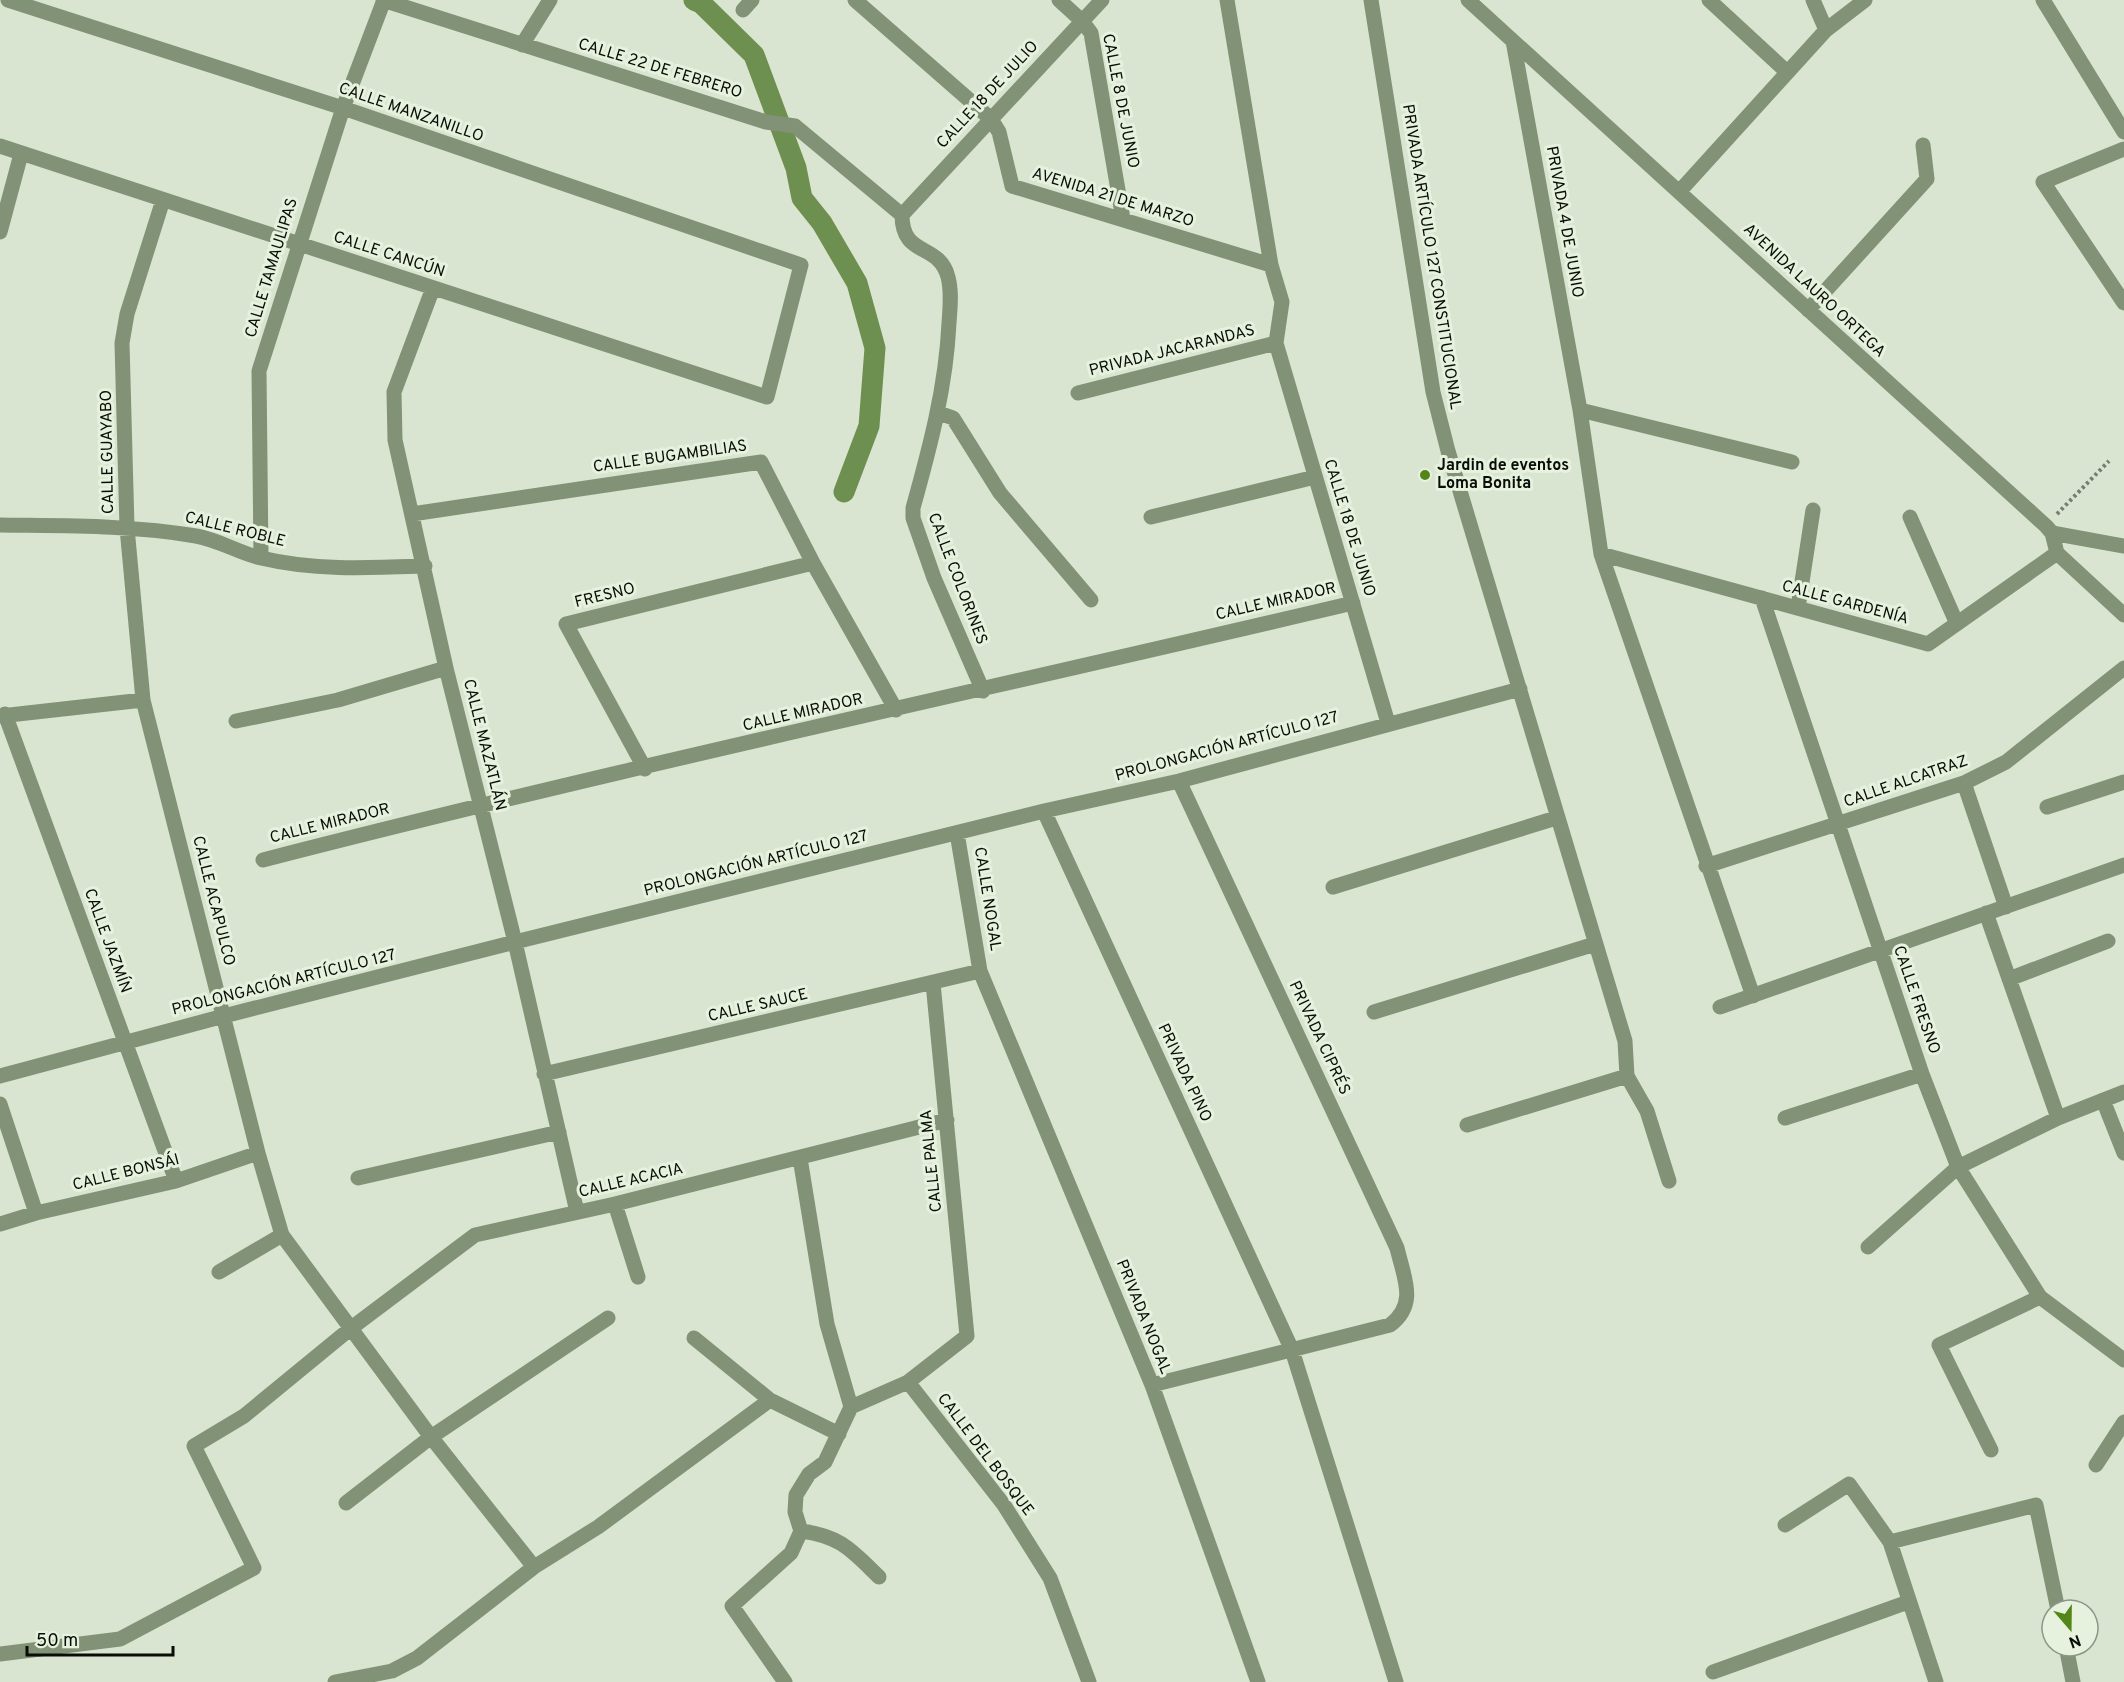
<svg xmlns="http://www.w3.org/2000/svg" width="2124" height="1682" viewBox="0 0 2124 1682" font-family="Overpass,sans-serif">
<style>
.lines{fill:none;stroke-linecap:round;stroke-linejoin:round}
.canal{stroke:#6d8f50;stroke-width:21}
.path{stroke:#777e71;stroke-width:4;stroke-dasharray:3 3;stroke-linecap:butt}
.minor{stroke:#829276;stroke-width:15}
.poi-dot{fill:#538519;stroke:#e6f2dd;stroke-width:2}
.labels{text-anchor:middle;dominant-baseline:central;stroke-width:6;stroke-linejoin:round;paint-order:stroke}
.street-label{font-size:16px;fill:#0a0d07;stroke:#e6f2dd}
.poi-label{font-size:16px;font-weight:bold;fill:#0a0d07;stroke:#e6f2dd;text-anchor:start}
</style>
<rect width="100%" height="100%" fill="#d9e5d0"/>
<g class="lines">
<path class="canal" d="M694,0l7,3 53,52 42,113 6,30 20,25 35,60 18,65 -6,78 -25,66"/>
<path class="path" d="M2057,514l52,-53"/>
<path class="minor" d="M383,0l383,122 29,4 107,89
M855,0l136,119 8,13 13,54 259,79
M1059,0l23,21 9,12 32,186
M1227,0l44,265 11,37 -6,41 112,380
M1371,0l62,392 15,59 177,590 2,35 20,35 22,70
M1468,0l578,526 6,7 5,20 67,62
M1709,0l78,72
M1813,0l13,30
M2043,0l81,132
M743,10l9,-10
M1513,41l67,369 21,144 152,442
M522,45l28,-45
M0,146l767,251 34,-132 -458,-157 -335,-108
M2124,149l-81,33 81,121
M1679,192l147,-162 39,-30
M163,200l-36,114 -5,29 5,185 16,172 115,453 24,82 149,202 103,130
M902,215c0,43 37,27 46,62 4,15 2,31 1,46 -3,64 -19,124 -36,185v10l21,60 49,113
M902,215l200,-215
M0,232l21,-78
M433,288l-39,104 1,48 51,228 69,274 62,270
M1808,310l119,-131 -4,-34
M1078,393l198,-50
M1580,410l212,52
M939,413l14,5 47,75 91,107
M412,514l349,-52 52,101 83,147
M1151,517l164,-40
M1910,517l47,107
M0,525c65,1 131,0 196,11 23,4 43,17 65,22 54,13 110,10 164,8
M2052,533l72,13
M1601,554l327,90 129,-91
M261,558l-2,-187 84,-263 41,-108
M1762,598l160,476 36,93 82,130 84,63
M1798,608l15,-98
M5,714l171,467
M0,716l143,-16
M236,721l102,-21 108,-32
M645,769l-79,-145 247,-61
M1964,783l42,124
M2047,807l77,-25
M1044,811l248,539 104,332
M957,833l23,138 172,414 106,297
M263,860c361,-93 726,-171 1090,-257
M1706,866l258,-83 42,-21 118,-94
M1333,887l223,-69
M1986,913l72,205
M2009,979l99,-38
M1720,1007l404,-142
M1374,1012l221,-68
M544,1074l436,-103
M0,1076l224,-60 291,-74 529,-131 135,-30 341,-92
M2103,1100l21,53
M0,1104l36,109
M1785,1118l137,-44
M1467,1125l160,-49
M800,1158l27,166 24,83
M358,1178l201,-46
M615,1204l23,73
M0,1224l36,-11 140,-32 82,-28
M1868,1247l90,-80 100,-49 66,-26
M219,1272l63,-37
M694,1338l76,62 69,34
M908,1382l96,123 46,73 39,104
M1152,1385l238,-60c28,-21 14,-47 7,-77l-218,-467
M1991,1450l-52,-105 101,-48
M2096,1465l28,-43
M346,1503l85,-66 177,-119
M1785,1525l64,-41 41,58 46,140
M801,1531c40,5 51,20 78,46
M1890,1542l146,-37 22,105
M2066,1646l7,36
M0,1654l120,-15 134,-71 -60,-122 50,-30 106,-87 125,-94 140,-31 332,-84
M1713,1672l195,-70
M335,1682l57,-11 25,-13 117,-91 64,-40 172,-127
M785,1682l-53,-76 59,-53 10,-22 -6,-19 1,-17 13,-21 16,-12 26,-55 57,-25 59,-46 -34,-353"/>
</g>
<circle class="poi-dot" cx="1425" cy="475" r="6"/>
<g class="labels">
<g class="street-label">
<text transform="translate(660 69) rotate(17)">CALLE 22 DE FEBRERO</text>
<text transform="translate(988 95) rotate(-47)">CALLE 18 DE JULIO</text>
<text transform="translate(1120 101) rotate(79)">CALLE 8 DE JUNIO</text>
<text transform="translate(411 113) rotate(19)">CALLE MANZANILLO</text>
<text transform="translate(1113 198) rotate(17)">AVENIDA 21 DE MARZO</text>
<text transform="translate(1564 222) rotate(80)">PRIVADA 4 DE JUNIO</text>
<text transform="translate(389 255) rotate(18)">CALLE CANCÚN</text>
<text transform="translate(1431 257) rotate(81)">PRIVADA ARTÍCULO 127 CONSTITUCIONAL</text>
<text transform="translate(272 268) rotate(-73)">CALLE TAMAULIPAS</text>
<text transform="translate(1814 291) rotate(43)">AVENIDA LAURO ORTEGA</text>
<text transform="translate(1172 351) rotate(-14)">PRIVADA JACARANDAS</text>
<text transform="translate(108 452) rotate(-91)">CALLE GUAYABO</text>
<text transform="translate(670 457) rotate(-8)">CALLE BUGAMBILIAS</text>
<text transform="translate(1349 528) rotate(73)">CALLE 18 DE JUNIO</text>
<text transform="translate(235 530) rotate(14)">CALLE ROBLE</text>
<text transform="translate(957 579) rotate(69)">CALLE COLORINES</text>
<text transform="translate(605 596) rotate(-14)">FRESNO</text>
<text transform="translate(1276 602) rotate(-13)">CALLE MIRADOR</text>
<text transform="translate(1845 603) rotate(15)">CALLE GARDENÍA</text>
<text transform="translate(803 713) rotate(-13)">CALLE MIRADOR</text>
<text transform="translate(484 745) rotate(76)">CALLE MAZATLÁN</text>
<text transform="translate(1227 747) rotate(-15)">PROLONGACIÓN ARTÍCULO 127</text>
<text transform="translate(1906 782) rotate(-19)">CALLE ALCATRAZ</text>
<text transform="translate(330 824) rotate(-14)">CALLE MIRADOR</text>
<text transform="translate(756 864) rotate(-14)">PROLONGACIÓN ARTÍCULO 127</text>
<text transform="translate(987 899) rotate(81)">CALLE NOGAL</text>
<text transform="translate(213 901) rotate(76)">CALLE ACAPULCO</text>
<text transform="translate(107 941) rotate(70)">CALLE JAZMÍN</text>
<text transform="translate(284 983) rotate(-14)">PROLONGACIÓN ARTÍCULO 127</text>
<text transform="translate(1916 1000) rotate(71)">CALLE FRESNO</text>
<text transform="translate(758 1006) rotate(-13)">CALLE SAUCE</text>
<text transform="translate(1319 1038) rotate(65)">PRIVADA CIPRÉS</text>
<text transform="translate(1184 1073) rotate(65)">PRIVADA PINO</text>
<text transform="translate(932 1161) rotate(-96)">CALLE PALMA</text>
<text transform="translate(126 1173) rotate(-14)">CALLE BONSÁI</text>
<text transform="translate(631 1181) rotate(-13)">CALLE ACACIA</text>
<text transform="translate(1143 1317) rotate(68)">PRIVADA NOGAL</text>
<text transform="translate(985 1455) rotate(53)">CALLE DEL BOSQUE</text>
</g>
<g class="poi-label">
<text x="1437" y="466">Jardin de eventos<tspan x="1437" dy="18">Loma Bonita</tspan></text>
</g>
</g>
<g transform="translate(2070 1628) rotate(160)"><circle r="28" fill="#e6f2dd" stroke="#8e9687" stroke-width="1.5"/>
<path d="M0-4.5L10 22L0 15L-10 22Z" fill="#538519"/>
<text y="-9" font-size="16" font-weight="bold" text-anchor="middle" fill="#0a0d07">N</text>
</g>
<path d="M27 1646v9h146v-9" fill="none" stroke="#0a0d07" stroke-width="3"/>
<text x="36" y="1646" font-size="18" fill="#0a0d07" stroke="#e6f2dd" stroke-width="4.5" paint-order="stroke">50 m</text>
</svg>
